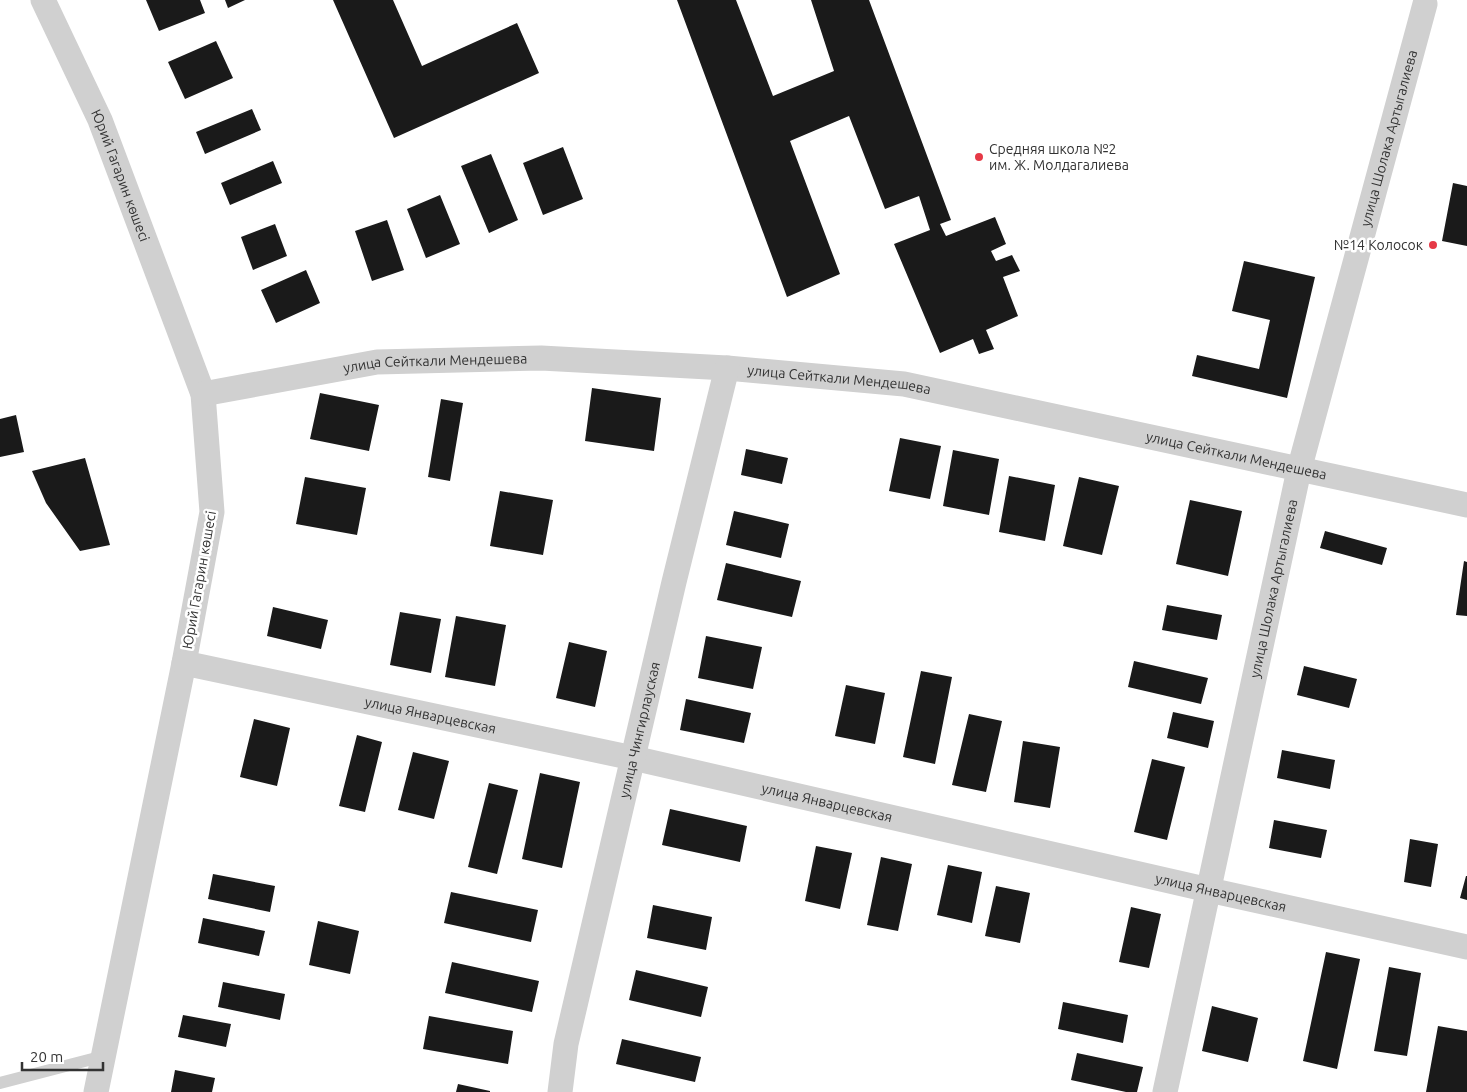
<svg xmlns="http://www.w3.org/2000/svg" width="1467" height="1092" viewBox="0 0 1467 1092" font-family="Ubuntu,sans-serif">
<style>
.building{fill:#1a1a1a}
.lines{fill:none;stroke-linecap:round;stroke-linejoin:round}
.service{stroke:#d0d0d0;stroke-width:12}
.minor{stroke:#d0d0d0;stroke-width:25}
.poi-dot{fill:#e63946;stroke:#fff;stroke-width:2}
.labels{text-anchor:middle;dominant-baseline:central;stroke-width:5;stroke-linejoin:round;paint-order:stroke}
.street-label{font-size:14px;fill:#333;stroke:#fff}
.poi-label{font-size:14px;fill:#333;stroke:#fff;text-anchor:start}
</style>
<rect width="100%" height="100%" fill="#fff"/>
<path class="building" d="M146,0h54l5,13 -46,18z
M225,0h20l-17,8z
M333,0h60l29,66 95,-43 22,50 -145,65z
M677,0h59l37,96 61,-25 -23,-71h58l82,220 -11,4 6,12 49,-19 11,27 -15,7 5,10 16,-6 8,16 -17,6 15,39 -32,14 8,19 -15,5 -6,-15 -33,14 -46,-109 36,-14 -11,-34 -34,13 -36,-93 -59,25 50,133 -53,23z
M216,41l17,37 -48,21 -17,-37z
M252,109l9,21 -56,24 -9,-22z
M563,147l20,52 -40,16 -20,-52z
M491,154l27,66 -29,13 -28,-67z
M273,161l9,22 -52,22 -9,-22z
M1453,183l14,3v60l-25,-5z
M440,195l20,49 -34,14 -19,-49z
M387,220l17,50 -32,11 -17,-50z
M275,224l12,32 -34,14 -12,-33z
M1244,261l71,16 -28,121 -95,-22 5,-21 62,14 11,-49 -38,-9z
M306,270l14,33 -44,20 -15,-33z
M592,388l69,10 -7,53 -69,-10z
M320,393l59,12 -10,46 -59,-12z
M441,399l22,4 -13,78 -22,-4z
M16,415l8,37 -24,5v-38z
M900,438l41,8 -11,53 -41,-8z
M746,449l42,9 -6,26 -41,-9z
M953,450l46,9 -10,56 -46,-9z
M85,458l25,87 -30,6 -34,-48 -14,-32z
M1009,476l46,9 -10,56 -46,-9z
M305,477l61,11 -9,47 -61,-11z
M1079,477l40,9 -17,69 -39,-9z
M500,491l53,9 -10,55 -53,-9z
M1190,500l52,11 -14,65 -52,-12z
M734,511l55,13 -8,34 -55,-13z
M1325,531l62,17 -5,17 -62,-17z
M1464,561l3,1v54l-11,-1z
M726,563l75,18 -9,36 -75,-17z
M1167,605l55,10 -5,25 -55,-10z
M273,607l55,13 -7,29 -54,-13z
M400,612l41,7 -10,54 -41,-8z
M456,616l50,9 -11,61 -50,-9z
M706,636l56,11 -9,42 -55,-11z
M569,642l38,9 -12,56 -39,-9z
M1134,661l74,17 -7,26 -73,-17z
M1304,666l53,13 -8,29 -52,-13z
M921,671l31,6 -17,87 -32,-7z
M846,685l39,8 -10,51 -40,-8z
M686,699l65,14 -7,30 -64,-13z
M1173,712l41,9 -6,27 -41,-10z
M969,714l33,7 -16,71 -34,-7z
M254,719l36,9 -13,58 -37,-9z
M357,735l25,7 -17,70 -26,-6z
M1023,741l37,6 -10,61 -36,-6z
M1282,750l53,10 -5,29 -53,-11z
M413,752l36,9 -15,58 -36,-9z
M1152,759l33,8 -18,73 -33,-8z
M540,773l40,9 -18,86 -40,-9z
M489,783l29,7 -21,84 -29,-7z
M670,809l77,17 -7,36 -78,-17z
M1274,820l53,10 -6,28 -52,-10z
M1410,839l28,5 -7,43 -27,-5z
M816,846l36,7 -12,56 -35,-8z
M881,857l31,7 -14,67 -31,-6z
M948,865l34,7 -10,51 -35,-8z
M213,874l62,12 -5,26 -62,-13z
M1466,876h1v24l-7,-2z
M996,886l34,7 -10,50 -35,-7z
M451,892l87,18 -7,32 -87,-19z
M653,905l59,12 -6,33 -59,-12z
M1131,907l30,7 -12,54 -30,-6z
M203,918l62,13 -6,25 -61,-13z
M318,921l41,10 -9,43 -41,-9z
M1326,952l34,7 -23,110 -34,-8z
M452,962l87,19 -7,31 -87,-19z
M1389,967l32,6 -14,83 -33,-5z
M636,970l72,17 -7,30 -72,-17z
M223,982l62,12 -5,26 -62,-13z
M1063,1002l65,13 -5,28 -65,-14z
M1212,1006l46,12 -10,44 -46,-11z
M183,1015l48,9 -5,23 -48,-10z
M429,1016l84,15 -5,33 -85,-15z
M1438,1026l29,5v61h-41z
M622,1039l79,18 -6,25 -79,-18z
M1077,1053l66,14 -6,25h-11l-55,-12z
M175,1070l40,8 -3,14h-41z
M458,1084l32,7v1h-34z"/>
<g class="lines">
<path class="service" d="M0,1083l104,-27"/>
<g class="minor">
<path id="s1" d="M43,0l57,120 103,274 9,118 -28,151 -88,429"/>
<path id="s2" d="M203,394l174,-32 164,-4 186,10 177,16 563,121"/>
<path id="s3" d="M184,663l449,95 576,132 258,57"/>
<path id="s4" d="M560,1092l6,-48 108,-462 53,-214"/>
<path id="s5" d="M1165,1092l134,-622 126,-466"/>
</g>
</g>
<g class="poi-dot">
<circle cx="979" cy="157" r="5"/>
<circle cx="1433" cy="245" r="5"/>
</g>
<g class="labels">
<g class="street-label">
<text stroke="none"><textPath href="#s5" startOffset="980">улица Шолака Артыгалиева</textPath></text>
<text stroke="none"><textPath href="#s1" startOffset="192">Юрий Гагарин көшесі</textPath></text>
<text stroke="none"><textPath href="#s2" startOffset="235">улица Сейткали Мендешева</textPath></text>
<text stroke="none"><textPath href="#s2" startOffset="640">улица Сейткали Мендешева</textPath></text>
<text stroke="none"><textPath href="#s2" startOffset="1045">улица Сейткали Мендешева</textPath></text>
<text transform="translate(199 580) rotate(-80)">Юрий Гагарин көшесі</text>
<text stroke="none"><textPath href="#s5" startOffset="515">улица Шолака Артыгалиева</textPath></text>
<text stroke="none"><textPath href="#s3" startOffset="252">улица Январцевская</textPath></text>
<text stroke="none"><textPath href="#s4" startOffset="371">улица Чингирлауская</textPath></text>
<text stroke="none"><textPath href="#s3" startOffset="658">улица Январцевская</textPath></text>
<text stroke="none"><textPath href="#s3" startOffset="1062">улица Январцевская</textPath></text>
</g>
<g class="poi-label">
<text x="989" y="149">Средняя школа №2<tspan x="989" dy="16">им. Ж. Молдагалиева</tspan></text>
<text x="1423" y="245" text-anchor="end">№14 Колосок</text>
</g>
</g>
<path d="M22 1062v8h81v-8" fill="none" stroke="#333333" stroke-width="2.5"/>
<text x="30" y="1062" font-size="15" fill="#333333" stroke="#ffffff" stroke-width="4" paint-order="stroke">20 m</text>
</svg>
